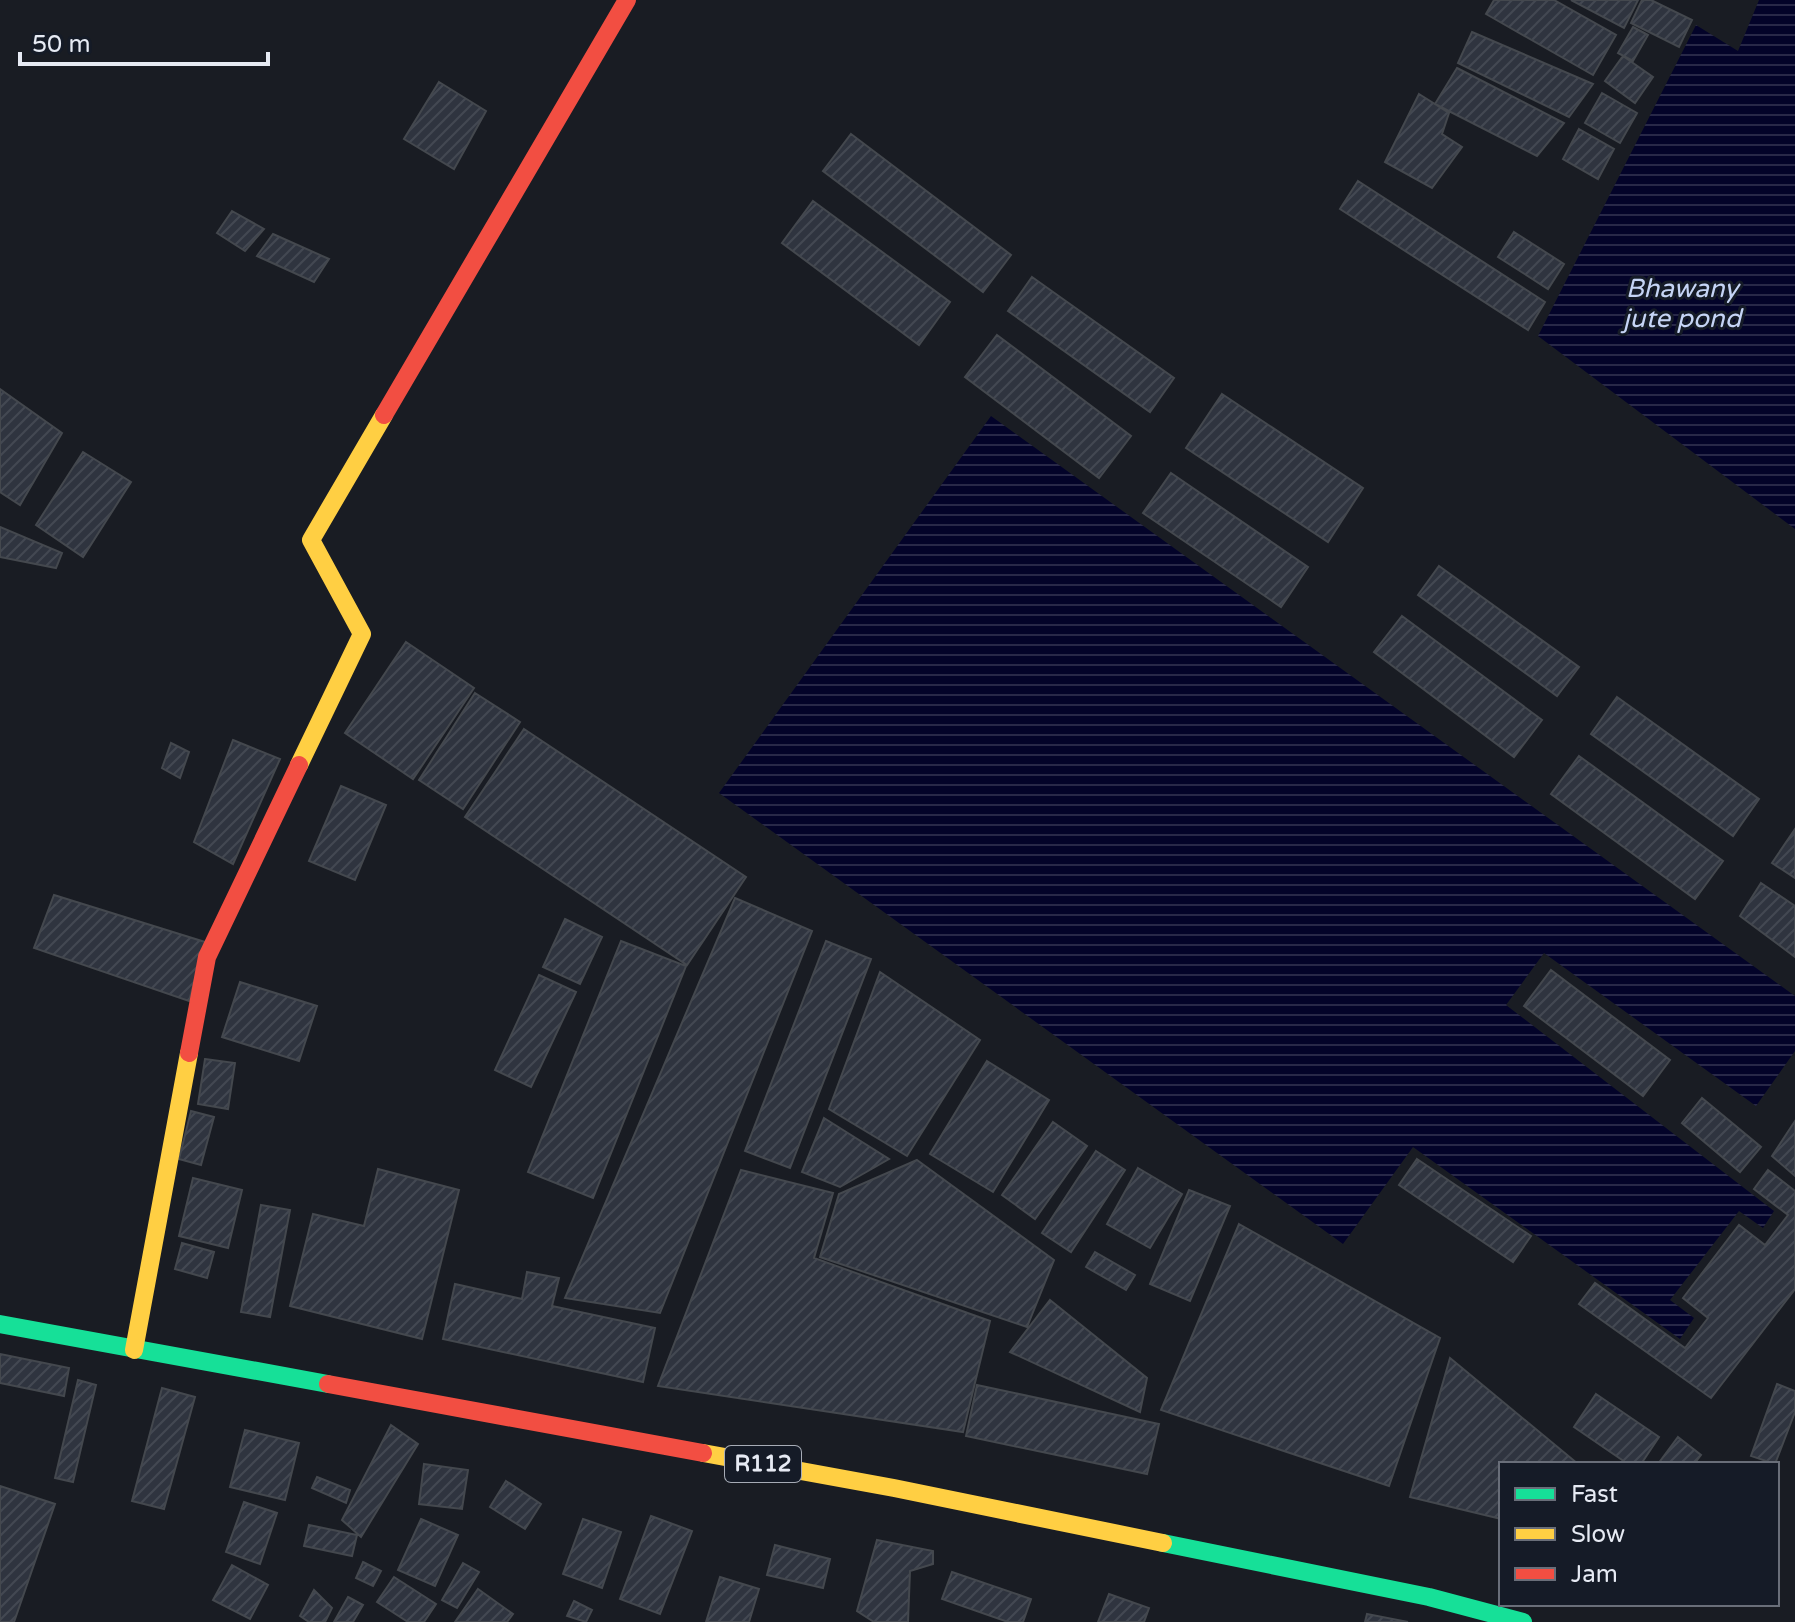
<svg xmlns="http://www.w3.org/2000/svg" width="1795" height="1622" viewBox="0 0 1795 1622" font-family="'Varela Round',sans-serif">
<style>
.water{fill:url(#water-rules)}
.building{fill:url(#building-hatch);stroke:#44484e;stroke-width:2}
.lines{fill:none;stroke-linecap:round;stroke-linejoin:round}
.fast{stroke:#16e098;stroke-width:18}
.slow{stroke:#ffcf43;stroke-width:18}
.jam{stroke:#f24e42;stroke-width:18}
.labels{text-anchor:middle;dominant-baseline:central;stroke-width:6;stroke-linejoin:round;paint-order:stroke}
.shield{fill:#151b27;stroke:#a7acb6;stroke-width:2}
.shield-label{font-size:22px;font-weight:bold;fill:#e6eaf3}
.water-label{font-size:26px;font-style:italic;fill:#c5d4f5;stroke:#151b27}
</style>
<defs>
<pattern id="water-rules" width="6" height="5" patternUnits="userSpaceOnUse" patternTransform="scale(2)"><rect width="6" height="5" fill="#030329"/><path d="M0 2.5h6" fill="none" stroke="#282848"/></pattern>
<pattern id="building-hatch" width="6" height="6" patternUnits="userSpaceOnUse" patternTransform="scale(2)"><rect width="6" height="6" fill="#2f343f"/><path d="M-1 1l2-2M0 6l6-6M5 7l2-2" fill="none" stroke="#434852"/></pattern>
</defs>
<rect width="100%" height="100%" fill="#191c23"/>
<path class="water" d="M1759,0h36v529l-257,-193 158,-311 42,26z
M991,416l804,580v55l-39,55 -212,-153 -38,52 268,206 -11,17 -24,-17 -69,89 24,18 -14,21 -267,-192 -70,97 -624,-451z"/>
<path class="building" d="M1494,0h60l62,35 -23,40 -107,-61z
M1571,0h67l-14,28z
M1642,0h9l41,20 -13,27 -48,-24z
M1633,27l15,8 -15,26 -15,-8z
M1472,32l121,52 -24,33 -111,-54z
M1623,56l30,21 -18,26 -30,-22z
M1457,68l107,55 -27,33 -102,-52z
M439,82l47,29 -32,58 -50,-30z
M1602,93l35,20 -17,30 -35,-20z
M1419,94l30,19 -7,21 20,13 -30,41 -47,-26z
M1579,129l35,20 -16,30 -35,-20z
M851,134l160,121 -28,37 -160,-121z
M1358,181l187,121 -17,28 -188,-121z
M813,201l137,101 -31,43 -137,-102z
M232,211l32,18 -19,22 -28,-18z
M1514,232l50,32 -16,25 -50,-32z
M273,234l56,25 -15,23 -57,-26z
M1032,277l142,101 -24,34 -142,-101z
M997,335l134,101 -32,42 -134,-101z
M0,389l62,44 -42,72 -20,-13z
M1222,394l141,94 -35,54 -142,-94z
M83,452l48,30 -48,75 -47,-32z
M1171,473l137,94 -27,40 -138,-94z
M0,527l62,26 -6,15 -56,-11z
M1439,566l140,101 -22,29 -139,-101z
M1402,616l140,104 -28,37 -140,-105z
M406,642l68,46 -61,91 -68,-46z
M475,693l45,29 -57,87 -44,-29z
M1617,697l142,102 -26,37 -142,-102z
M524,729l222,148 -59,88 -222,-148z
M233,740l47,19 -47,105 -39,-22z
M171,743l18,9 -9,26 -18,-10z
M1579,756l144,105 -28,38 -144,-105z
M341,786l45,19 -31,75 -46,-19z
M1795,829v49l-23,-15z
M1761,883l34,23v51l-55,-41z
M54,895l151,47 -16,59 -155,-53z
M735,898l77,33 -152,382 -95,-15z
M565,919l37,18 -22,47 -37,-17z
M621,941l65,25 -93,232 -65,-26z
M826,941l45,18 -81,209 -45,-17z
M1551,970l119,90 -27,36 -119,-90z
M880,972l100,68 -73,116 -78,-47z
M539,975l37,17 -45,95 -36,-17z
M240,982l77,24 -18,55 -77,-24z
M205,1059l30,4 -7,46 -30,-5z
M987,1061l62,39 -56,92 -63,-38z
M1702,1098l59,49 -21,25 -58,-49z
M191,1111l23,6 -13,48 -22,-6z
M824,1118l65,41 -49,28 -38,-15z
M1795,1121v55l-23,-20z
M1053,1122l34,24 -52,73 -33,-24z
M1096,1151l29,19 -54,82 -29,-19z
M1417,1159l114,77 -18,26 -114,-77z
M917,1160l137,100 -27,67 -207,-70 19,-63z
M1138,1168l44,26 -32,54 -43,-24z
M378,1169l81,21 -37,149 -132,-33 23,-92 51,12z
M741,1170l92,23 -19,65 176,63 -27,111 -305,-46z
M1768,1170l27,21v98l-84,109 -132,-94 16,-21 90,65 23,-30 -25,-20 56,-73 26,20 23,-30 -34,-26z
M193,1178l49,12 -14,58 -49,-12z
M1189,1190l41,16 -40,95 -40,-17z
M261,1205l29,5 -20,107 -29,-5z
M1239,1224l201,114 -51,148 -228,-76z
M182,1243l32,9 -7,26 -32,-9z
M1095,1252l40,23 -9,15 -40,-23z
M527,1272l32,6 -7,28 103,22 -12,54 -200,-43 12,-55 67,15z
M1050,1300l97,78 -7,34 -130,-60z
M0,1354l69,14 -5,28 -64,-13z
M1450,1358l128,106h-77v55l-91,-22z
M78,1380l18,5 -23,97 -18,-4z
M1777,1384l18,7v21l-20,52 -24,-8z
M977,1385l182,39 -12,50 -181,-38z
M162,1388l33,9 -31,112 -32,-8z
M1596,1394l63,43 -18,27h-13l-54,-37z
M391,1425l27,19 -57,93 -19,-17z
M245,1430l54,13 -14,57 -55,-13z
M1678,1437l23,18 -7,9h-36z
M424,1464l44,6 -6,39 -43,-5z
M317,1477l33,13 -4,13 -34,-15z
M506,1481l35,23 -16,25 -35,-22z
M0,1486l55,18 -41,118h-14z
M244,1502l33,11 -17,51 -34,-12z
M651,1516l41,15 -32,83 -40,-15z
M421,1519l37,16 -23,51 -37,-16z
M583,1519l38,13 -19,56 -39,-14z
M309,1525l48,10 -5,21 -48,-10z
M877,1540l56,11v13l-23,7 -2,51h-34l-17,-11z
M775,1545l55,14 -7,29 -56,-13z
M363,1562l18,9 -8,15 -17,-8z
M463,1563l16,9 -22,36 -15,-8z
M232,1565l36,20 -18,34 -37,-19z
M952,1572l79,27 -8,23h-15l-66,-23z
M394,1577l42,27 -12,18h-16l-31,-20z
M720,1577l39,12 -10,33h-43z
M478,1589l35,25 -6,8h-52z
M314,1590l18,18 -7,14h-16l-9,-6z
M1109,1594l40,14 -5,14h-46z
M348,1597l15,8 -10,17h-19z
M574,1601l18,9 -6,12 -19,-6z
M1367,1614l41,8h-43z"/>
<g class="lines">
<path class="fast" d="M0,1324l328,60
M1163,1543l266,54 94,25"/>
<path class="slow" d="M299,765l63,-131 -51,-94 73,-125
M134,1350l55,-297
M703,1453l191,35 269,55"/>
<path class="jam" d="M384,415l243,-415
M189,1053l18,-96 92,-192
M328,1384l375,69"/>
</g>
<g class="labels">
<rect class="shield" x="725" y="1446" width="76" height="36" rx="6"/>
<g class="shield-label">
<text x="763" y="1464">R112</text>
</g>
<g class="water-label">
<text x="1682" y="288">Bhawany<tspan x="1682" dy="30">jute pond</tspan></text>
</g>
</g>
<rect x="1499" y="1462" width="280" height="144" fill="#151b27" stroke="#696e79" stroke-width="2"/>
<rect x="1515" y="1488" width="40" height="12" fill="#16e098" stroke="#696e79" stroke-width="2"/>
<text x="1571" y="1502" font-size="24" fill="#e6eaf3">Fast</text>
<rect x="1515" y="1528" width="40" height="12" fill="#ffcf43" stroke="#696e79" stroke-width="2"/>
<text x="1571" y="1542" font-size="24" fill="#e6eaf3">Slow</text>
<rect x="1515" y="1568" width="40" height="12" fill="#f24e42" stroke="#696e79" stroke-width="2"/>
<text x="1571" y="1582" font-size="24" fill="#e6eaf3">Jam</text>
<path d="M20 52v12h248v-12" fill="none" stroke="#e6eaf3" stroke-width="4"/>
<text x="32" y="52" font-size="24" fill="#e6eaf3" stroke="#151b27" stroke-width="6" paint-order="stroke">50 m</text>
</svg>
